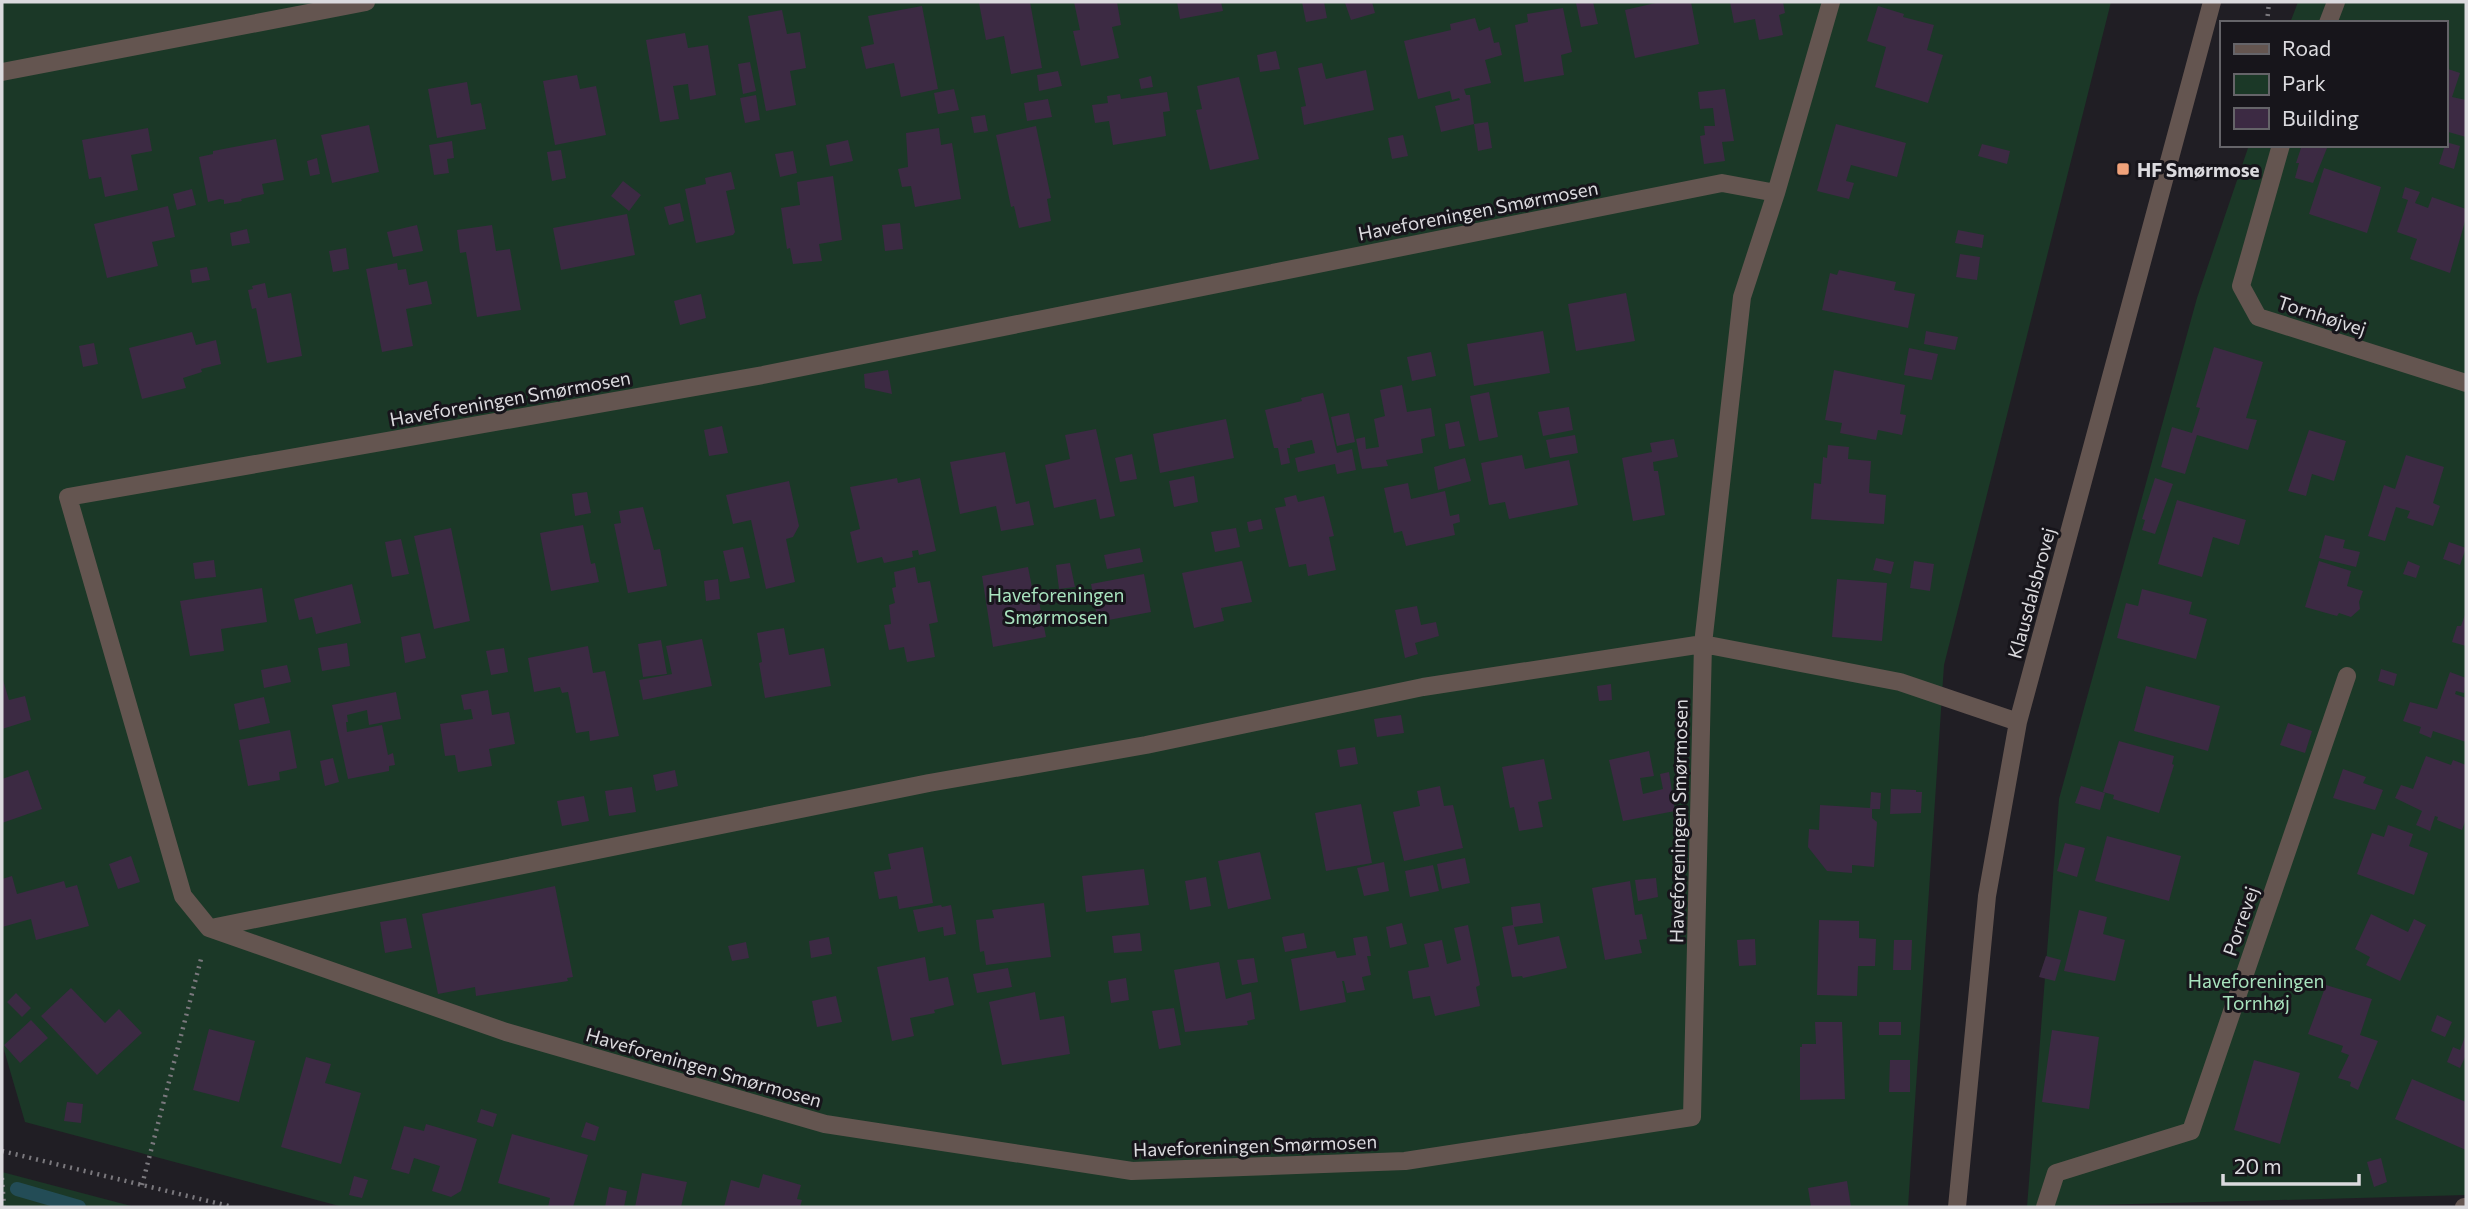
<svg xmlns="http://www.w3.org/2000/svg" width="2468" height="1209" viewBox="0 0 2468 1209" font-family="Commissioner,sans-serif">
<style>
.green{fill:#1b3827}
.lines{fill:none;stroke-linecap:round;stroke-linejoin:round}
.stream{stroke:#234c56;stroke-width:14}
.building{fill:#3c2a43}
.path{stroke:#7a787d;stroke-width:4.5;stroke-dasharray:2 5;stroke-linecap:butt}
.minor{stroke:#645550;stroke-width:18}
.poi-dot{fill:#f0a27a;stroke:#17151b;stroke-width:2.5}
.labels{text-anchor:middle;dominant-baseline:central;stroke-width:6;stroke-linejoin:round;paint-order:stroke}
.poi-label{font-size:19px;font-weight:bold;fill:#dbdade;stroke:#17151b;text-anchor:start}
.street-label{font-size:19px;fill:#dbdade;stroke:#17151b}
.park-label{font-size:19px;fill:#a8e3be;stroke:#17151b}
</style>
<rect width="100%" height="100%" fill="#201e24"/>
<path class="green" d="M2,2h2109l-167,663 -36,542h-1565l-318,-85 -23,-79z
M2298,2h168v1193l-439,12 32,-408 138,-501 52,-153h196v-122h-155z
M2,1172l133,35h-133z"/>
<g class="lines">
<path class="stream" d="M17,1189l62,18"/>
</g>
<path class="building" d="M1030,2l12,66 -31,6 -7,-38 -18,4 -7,-37z
M1074,2h43l4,23 -9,2 7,31 -38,8 -8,-35 7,-1z
M1177,2h44l2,9 -43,8z
M1302,2h22l3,16 -21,4z
M1372,2l3,11 -24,7 -6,-17z
M1593,2l5,22 -17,3 -5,-24z
M1660,2h31l8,42 -64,14 -10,-48z
M1730,2h53l2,11 -6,2 4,20 -24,5 -4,-21 -21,4z
M922,6l16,83 -37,8 -7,-34 -28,6 -5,-22 13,-3 -6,-28z
M1878,6l26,8 -1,3 31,8 -7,25 16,5 -15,48 -53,-16 11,-40 -19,-6z
M1563,8l9,44 -11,3 3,20 -40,7 -9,-57 13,-3 -1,-8z
M782,10l5,24 13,-2 6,36 -16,3 6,34 -30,6 -18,-95z
M1475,18l4,13 11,-4 4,16 5,-1 3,13 -17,5 6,23 -27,6 2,6h4l4,29 -33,8 -6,-26 25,-6 -1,-2 -7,2 -2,-9 -32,8 -14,-58 47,-11 -1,-6z
M685,33l3,15 20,-3 8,50 -26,5 -2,-16 -15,2 6,33 -19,3 -14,-82z
M1276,51l4,18 -20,3 -3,-17z
M750,62l6,29 -13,3 -5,-30z
M1322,63l4,16 40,-9 8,40 -70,15 -3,-18 5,-1 -8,-38z
M2445,68l15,5 -8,24 14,3v37l-21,-6z
M1058,71l4,15 -23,5 -2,-16z
M577,75l3,14 16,-3 10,49 -51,10 -12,-64z
M1151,76l2,11 -12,2 -2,-10z
M1239,77l20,82 -49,11 -14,-60 6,-1 -5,-23z
M467,82l4,23 10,-2 5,26 -49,9 -9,-49z
M954,89l5,21 -21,4 -4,-21z
M1725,89l9,52 -12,1 3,19 -21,3 -4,-28 5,-1 -1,-9h11l-2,-18 -13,1 -2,-17z
M1167,92l3,19 -7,1 3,24 -53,9 -4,-24 -14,2 -3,-18 16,-2 -1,-7 13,-2 1,5z
M756,95l4,25 -15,3 -5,-25z
M1048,99l4,18 -25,4 -3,-18z
M985,115l3,16 -14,2 -3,-16z
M1488,122l4,26 -14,3 -4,-27z
M1836,124l70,19 -9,34 -46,-12 -5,16 8,2 -5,16 -32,-8z
M369,125l10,47 -47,11 -11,-48z
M1036,126l15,72 -4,1 4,22 -32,7 -5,-22 -3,1 -15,-72z
M148,128l4,23 -21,4 7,35 -33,7 -4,-20 -12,2 -7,-39z
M939,128l2,17 11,-2 9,56 -46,8 -4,-21 -9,1 -4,-18 10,-2 -2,-34z
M1403,135l5,21 -16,3 -4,-21z
M276,139l8,41 -22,4 2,10 -23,5 1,2 -18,3v-4l-4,-1 -12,3 -9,-45 14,-3v-3z
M848,140l5,21 -23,5 -4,-21z
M452,141l2,17 -7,1 2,14 -15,2 -5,-30z
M2446,142l14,4 -6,23 -15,-5z
M1982,144l28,7 -3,13 -29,-8z
M2302,145h16l9,3 -14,35 -18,-5 4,-15h-3z
M561,150l5,28 -14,3 -5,-29z
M793,151l4,22 -17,4 -5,-23z
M317,158l3,16 -10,2 -3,-15z
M2324,168l57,19 -14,46 -58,-19z
M731,172l4,17 -9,2 9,41 -2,3 -37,8 -11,-54 21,-5 -1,-6z
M833,176l9,64 -23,4 3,17 -29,3 -3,-16 -3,1 -6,-41 19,-3 -3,-23z
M623,181l18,14 -12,16 -18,-15z
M2405,187l15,5 -5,11 13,5 4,-11 34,12v9l-16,55 -40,-14 7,-20 -20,-7 11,-32 -6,-2z
M192,189l4,16 -19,5 -4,-16z
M680,203l4,18 -15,4 -5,-18z
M168,206l7,31 -23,5 6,24 -51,12 -13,-54z
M627,214l8,41 -74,15 -8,-42z
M900,223l3,26 -18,2 -3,-26z
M417,225l6,26 -30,6 -6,-25z
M492,225l4,26 14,-2 11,61 -44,7 -11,-65 -6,1 -3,-23z
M247,229l3,14 -18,3 -2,-13z
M1958,230l26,5 -2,13 -27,-5z
M346,248l3,21 -16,3 -4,-21z
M1960,254l20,3 -3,23 -21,-3z
M397,263l1,7 8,-1 3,16 18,-4 5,23 -26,5 7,37 -31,6 -16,-83z
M207,267l3,13 -18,3 -2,-13z
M1839,270l57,12 -2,8 21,4 -7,34 -86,-18 8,-37 7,2z
M265,283l3,15 23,-5 11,63 -35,7 -11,-55 -4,1 -4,-19 5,-1 -1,-3z
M1626,293l9,48 -59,10 -8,-47z
M701,294l5,24 -26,7 -6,-24z
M1543,331l7,42 -76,13 -7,-42z
M1926,331l32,6 -3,13 -31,-6z
M192,332l4,13 20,-5 5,24 -20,5 1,3 -19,6 3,10 -44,11 -13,-51z
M94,343l4,21 -15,3 -4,-21z
M2214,347l49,15 -17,56 11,2 -9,30 -51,-15 -12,39 -24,-7 11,-40 20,6 8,-25 -4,-1z
M1909,348l29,6 -6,26 -28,-5z
M1431,352l5,24 -24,5 -5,-24z
M888,370l4,24 -27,-6 -1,-14z
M1834,370l71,15 -5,29 6,1 -4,20 -24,-5 -2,10 -36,-7 2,-10 -17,-3z
M1402,385l5,27 24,-4 4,28 -14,3 2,14 -37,7 2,6 -26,3 -6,-30 9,-2 1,12 13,-2 -5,-28 11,-3 -5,-26z
M1489,392l9,45 -19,4 -9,-45z
M1323,393l14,60 15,-4 4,21 -19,4 -2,-10 -37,8 -3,-14 20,-5 -3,-13 -22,5v3h-3l3,15 -9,2 -3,-17h-4l-9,-38 37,-9 -1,-3z
M1569,407l4,23 -30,6 -5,-24z
M1349,413l6,29 -18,4 -6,-29z
M1226,419l8,39 -74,15 -7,-39z
M1459,421l6,25 -16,3 -4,-25z
M722,426l6,27 -19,3 -5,-26z
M1096,429l19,87 -15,3 -4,-20 -42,9 -9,-43 25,-6 -5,-24z
M2309,430l37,11 -12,40 -22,-7 -6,22 -18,-5z
M1575,435l3,18 -28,5 -4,-18z
M1674,439l4,18 -25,5 1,9h4l7,44 -32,6 -11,-63 30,-6 -2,-9z
M1828,445l21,2 -1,12 23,2 -2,32 17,2 -2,29 -73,-5 3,-36 7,1 2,-27 4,1z
M1005,452l11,52 13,-3 5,24 -33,6 -5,-25 -36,8 -10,-52z
M1132,454l5,25 -17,3 -5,-24z
M1522,455l3,14 44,-9 9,45 -69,14 -4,-17 -16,3 -8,-42z
M2406,455l38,12 -11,36 7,3 -7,20 -26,-8 3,-7 -14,-4 -11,34 -17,-5 16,-51 11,4z
M1465,458l6,23 -33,9 -4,-23z
M1194,476l4,26 -24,5 -5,-26z
M897,478l1,5 22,-5 16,73 -17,4 -1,-5 -6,1 1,6 -29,6 -2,-6 -25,6 -7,-31 10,-3 -10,-42z
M2155,478l18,6 -18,50 -13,-4 3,-10 -3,-1z
M789,481l10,45 -6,11 -7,2 9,43 -29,7 -15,-69 -18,4 -7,-29z
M1408,483l3,16 34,-8 5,25 9,-2 1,8 -7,2 2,11 -49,11 -4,-15 -8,2 -10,-45z
M587,492l4,21 -16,3 -3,-22z
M1296,495l2,7 26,-6 10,40 -5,1 7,33 -28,6 -2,-12 -17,3 -14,-59 11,-2 -2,-8z
M2177,500l69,20 -7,25 -26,-8 -11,40 -44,-13z
M643,507l11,43 6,-1 7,37 -39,7 -14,-69 7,-1 -2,-12z
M1261,519l2,10 -14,3 -2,-10z
M583,525l8,39 4,-1 4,19 -48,9 -11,-58z
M451,528l19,93 -36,8 -20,-93z
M1236,528l4,19 -25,5 -4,-20z
M2325,535l20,5 -2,8 17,4 -4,15 -37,-9z
M401,539l8,35 -17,3 -7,-35z
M2449,542l17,6 -6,17 -17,-6z
M743,547l7,31 -20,4 -7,-31z
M1140,548l3,14 -36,7 -3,-14z
M1876,558l18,4 -3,12 -18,-4z
M214,560l2,17 -21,2 -2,-16z
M1242,561l10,41 -31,6 3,13 -30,7 -12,-55z
M1914,561l20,3 -4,27 -20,-3z
M2319,561l32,10 -4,15 16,5 -4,11 1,7 -9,8 -12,-4 -2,3 -32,-9z
M2408,561l12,5 -4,12 -13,-4z
M1070,563l5,24 -16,2 -3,-24z
M915,567l3,16 12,-2 8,41 -9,2 6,33 -28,5 -3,-15 -15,3 -5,-25 7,-1 -2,-19 6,-2 -3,-15 4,-1 -2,-15z
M1028,567l5,25 4,-1 9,46 -53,10 -11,-71z
M1144,574l7,38 -53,10 -7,-38z
M718,579l2,20 -14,2 -2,-20z
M1837,579l50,4 -5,58 -50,-4z
M352,584l9,39 -45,11 -4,-17 -13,3 -5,-21z
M262,588l5,34 -46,7 3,22 -34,5 -10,-55z
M2142,589l50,13 -3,12 18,5 -11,40 -79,-21 9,-35 12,3z
M1417,606l4,19 15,-3 3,14 -24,7 3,11 -13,4 -10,-48z
M2466,612v34l-14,-4 5,-16h4z
M784,628l5,27 35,-7 7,38 -66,12 -6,-35 3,-1 -5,-29z
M420,633l6,25 -21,5 -4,-26z
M702,639l10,47 -69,14 -4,-20 33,-6 -6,-28z
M661,640l6,34 -24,3 -5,-33z
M347,643l3,23 -28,5 -4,-23z
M588,646l5,27 12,-2 14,65 -29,5 -1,-10 -13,2 -8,-41 -6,1 -2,-6 -26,5 -6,-34z
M504,648l4,24 -17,3 -5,-24z
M287,665l4,17 -27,6 -3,-18z
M2381,669l16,5 -3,12 -16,-5z
M2450,672l16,6 -2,15 -8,-2 -1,3 11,4v44l-33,-11 -2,7 -12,-5 2,-6 -18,-6 7,-19 27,7z
M2,677l7,23 16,-4 6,24 -29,9z
M1611,684l1,16 -13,1 -2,-15z
M2146,686l74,20 -12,45 -74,-20z
M488,690l4,25 17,-3 6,32 -26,5 3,17 -34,6 -3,-17 -10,1 -5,-32 33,-5 -2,-10 -7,1 -3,-15z
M396,692l5,27 -32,6 -2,-15 -20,5 1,7h-2l1,10 35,-7 6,30 5,-2 2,12 -6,1v5l-41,8 -16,-74z
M264,697l6,26 -31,7 -5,-26z
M1401,715l3,18 -27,4 -3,-18z
M2288,723l24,8 -7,22 -25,-8z
M290,730l7,38 -18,4 1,8 -32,6 -9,-46z
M2119,741l55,15 -2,8 2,1 -15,48 -46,-14 1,-4 -11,-3z
M1355,747l3,17 -18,3 -3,-17z
M1649,751l5,25 -14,2 3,16 20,-5 -3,-15 9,-2 6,39 -52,10 -14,-61z
M2426,756l25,9 2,-5 13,5v54l-4,11 -25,-10 1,-3 -3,-1 -5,15 -14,-6 6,-14 -27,-13 6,-13 12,4z
M333,758l6,24 -14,4 -5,-25z
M1544,759l8,40 -14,3 5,25 -24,4 -5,-24 -4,1 -8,-41z
M2343,769l23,8 -3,6 20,7 -8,20 -42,-12z
M28,770l14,39 -40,14v-44z
M675,770l3,16 -22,5 -3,-16z
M1440,786l4,20 9,-1 10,43 -59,13 -11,-49 27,-6 -3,-15z
M2081,786l24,7 -5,17 -25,-7z
M632,787l4,25 -27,4 -4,-25z
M1891,789l25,1v2h6l-1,21 -31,1z
M1871,792l10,1 -1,16h-8v9l5,4 -3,45 -22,-2v8l-25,-2 -19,-24 1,-18 10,1 1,-25 50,3z
M584,796l5,25 -27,5 -5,-25z
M1361,804l11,59 -46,8 -11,-58z
M2388,825l25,9 -4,12 19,7 -14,42 -57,-21 15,-41 12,4z
M2107,836l74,20 -12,45 -74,-20z
M2065,843l20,5 -8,29 -20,-6z
M923,847l10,56 -34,6 -2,-13 -18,3 -5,-27 17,-3 -3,-15z
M1260,852l11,47 -43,10 -10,-48z
M131,856l9,26 -22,7 -9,-25z
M1465,858l5,25 -28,6 -5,-25z
M1384,862l5,29 -25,5 -7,-28z
M1433,865l6,26 -29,6 -5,-26z
M1144,869l5,36 -63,7 -4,-36z
M12,876l5,18 47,-13 2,7 11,-3 12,41 -53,14 -5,-21 -29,8v-48z
M1206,877l5,29 -21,4 -5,-29z
M1656,878l2,19 -20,4 -3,-21z
M1630,881l5,34 7,-1 5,25 -8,1 3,13 -37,7 -13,-72z
M555,886l18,91 -6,1 1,3 -92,15 -1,-9 -37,7 -16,-80z
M1044,903l7,54 -65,8 -2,-14 -4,1 -4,-32 18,-2 -2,-8z
M1540,903l3,20 -29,4 4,18 41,-9 8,32 -44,10 -1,-2 -10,1 -10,-50 11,-2 -2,-18z
M941,905l1,2 9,-2 5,29 -12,2 -1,-9 -25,5 -5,-22z
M2079,910l28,7 -4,17 22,6 -10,41 -51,-10z
M2371,914l37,18 6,-13 12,6 -26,56 -34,-16 4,-8 -15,-8z
M406,918l6,30 -27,5 -5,-31z
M1819,920l40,1v17l17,1 -1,27h-17l-1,30 -40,-1z
M1402,923l5,21 -17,4 -4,-21z
M1468,925l12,60 -4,2 4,19 -45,10 -5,-20 -17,3 -5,-28 21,-4 -5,-23 18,-4 5,24 14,-4 -7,-32z
M1140,933l2,18 -28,2 -2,-17z
M1304,933l3,15 -22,4 -3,-15z
M1367,936l4,20h-4l4,19 -9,2 3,13 -18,3 -3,-12h-2l4,21 -46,9 -9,-52 44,-8 2,7 19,-3 -3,-17z
M829,937l3,17 -21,4 -2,-17z
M1755,939l1,26 -17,1 -2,-26z
M1894,940h18l-1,30h-18z
M746,942l3,16 -17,3 -4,-15z
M2046,956l15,4 -6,21 -16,-4z
M925,957l4,24 19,-4 6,28 -20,5 1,3 -25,5 4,18 -22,5 -15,-74z
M1254,958l4,24 -16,3 -5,-25z
M1219,962l7,37 25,-7 4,27 -8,2 1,4 -63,7 -11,-62z
M1008,968l4,19 -35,6 -4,-19z
M1126,978l3,22 -18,3 -3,-22z
M2326,985l46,14 -12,36 18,6 -20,49 -8,-4 1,-4 -13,-4 11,-23 -8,-3 2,-6 -35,-12z
M71,988l34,35 14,-14 23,24 -45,42 -56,-59z
M1035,992l5,28 24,-4 6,38 -68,11 -13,-63z
M16,993l15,15 -9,9 -15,-15z
M836,996l6,26 -25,5 -5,-26z
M1174,1008l7,37 -22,4 -7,-38z
M2437,1015l15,7 -7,15 -14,-6z
M31,1020l17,18 -28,25 -16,-18z
M1815,1022h27l3,77 -45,1v-53h2v-3h14z
M1879,1022h22v13h-22z
M209,1029l46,12 -16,61 -46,-12z
M2052,1030l47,7 -10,72 -47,-7z
M2466,1034v21l-6,13 -13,-6 6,-15 7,3z
M306,1057l25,7 -6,19 36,10 -20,71 -60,-17z
M1890,1060h20v32h-21z
M2254,1060l46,13 -20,71 -46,-14z
M2412,1079l54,23v48l-71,-31z
M67,1102l16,2 -2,19 -17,-2z
M481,1109l16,5 -4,13 -16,-5z
M586,1122l13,5 -4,14 -14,-4z
M426,1124l51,15 -16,52 -10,6 -19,-6 8,-25 -26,-8 -5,16 -18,-5 13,-43 20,5z
M512,1134l76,21 -15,52h-25l2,-9 -52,-15z
M2381,1158l6,24 -13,5 -7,-25z
M642,1173l45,9 -6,25h-46z
M763,1174l38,11 -4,14 5,1 -2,7h-76l7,-27 28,8z
M354,1176l14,4 -6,18 -13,-3z
M1847,1181l4,26h-40l-3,-19z
M609,1187l18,4 -3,16h-19z"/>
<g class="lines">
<path class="path" d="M2267,23l2,-21
M2,1151l231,56
M2,1178l2,29
M142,1185l59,-226"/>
<path class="minor" d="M2328,23l8,-21
M2,72l364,-70
M2281,145l-40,141 17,31 208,66
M1776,193l-54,-10 -959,192 -695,122 115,399 26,32 297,104 319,92 307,47 273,-10 287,-44 11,-473 39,-347 34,-104 55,-191
M211,928l718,-145 217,-38 277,-58 280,-43 197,38 118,40
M1957,1207l30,-311 31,-174 194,-720
M2045,1207l11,-34 135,-42 156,-455
M2464,1207h2"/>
</g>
<rect class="poi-dot" x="2116" y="162" width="14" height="14" rx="3.5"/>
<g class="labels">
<g class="poi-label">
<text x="2137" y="169">HF Smørmose</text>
</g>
<g class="street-label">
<text transform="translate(1478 210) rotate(-11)">Haveforeningen Smørmosen</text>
<text transform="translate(2322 315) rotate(18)">Tornhøjvej</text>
<text transform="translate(510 398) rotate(-10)">Haveforeningen Smørmosen</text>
<text transform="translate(2031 593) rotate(-75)">Klausdalsbrovej</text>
<text transform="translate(1678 821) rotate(-89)">Haveforeningen Smørmosen</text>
<text transform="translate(2240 921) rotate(-71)">Porrevej</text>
<text transform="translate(704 1067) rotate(16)">Haveforeningen Smørmosen</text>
<text transform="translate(1255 1145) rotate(-2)">Haveforeningen Smørmosen</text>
</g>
<g class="park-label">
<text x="1056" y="594">Haveforeningen<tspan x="1056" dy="22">Smørmosen</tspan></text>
<text x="2256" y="980">Haveforeningen<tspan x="2256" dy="22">Tornhøj</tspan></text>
</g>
</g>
<rect width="2468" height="1209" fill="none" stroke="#dbdade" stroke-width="7"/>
<rect x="2220" y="21" width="228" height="126" fill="#17151b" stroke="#656469" stroke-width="2"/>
<rect x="2234" y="44" width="35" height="10" fill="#645550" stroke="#656469" stroke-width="2"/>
<text x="2282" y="56" font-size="21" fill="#dbdade">Road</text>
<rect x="2234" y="74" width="35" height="21" fill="#1b3827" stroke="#656469" stroke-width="2"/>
<text x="2282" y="91" font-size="21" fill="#dbdade">Park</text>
<rect x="2234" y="108" width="35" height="21" fill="#3c2a43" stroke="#656469" stroke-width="2"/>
<text x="2282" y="126" font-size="21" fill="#dbdade">Building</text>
<path d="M2223 1174v10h136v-10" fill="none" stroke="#dbdade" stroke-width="3.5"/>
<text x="2234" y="1174" font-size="21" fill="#dbdade" stroke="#17151b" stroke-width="5" paint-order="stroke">20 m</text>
</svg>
